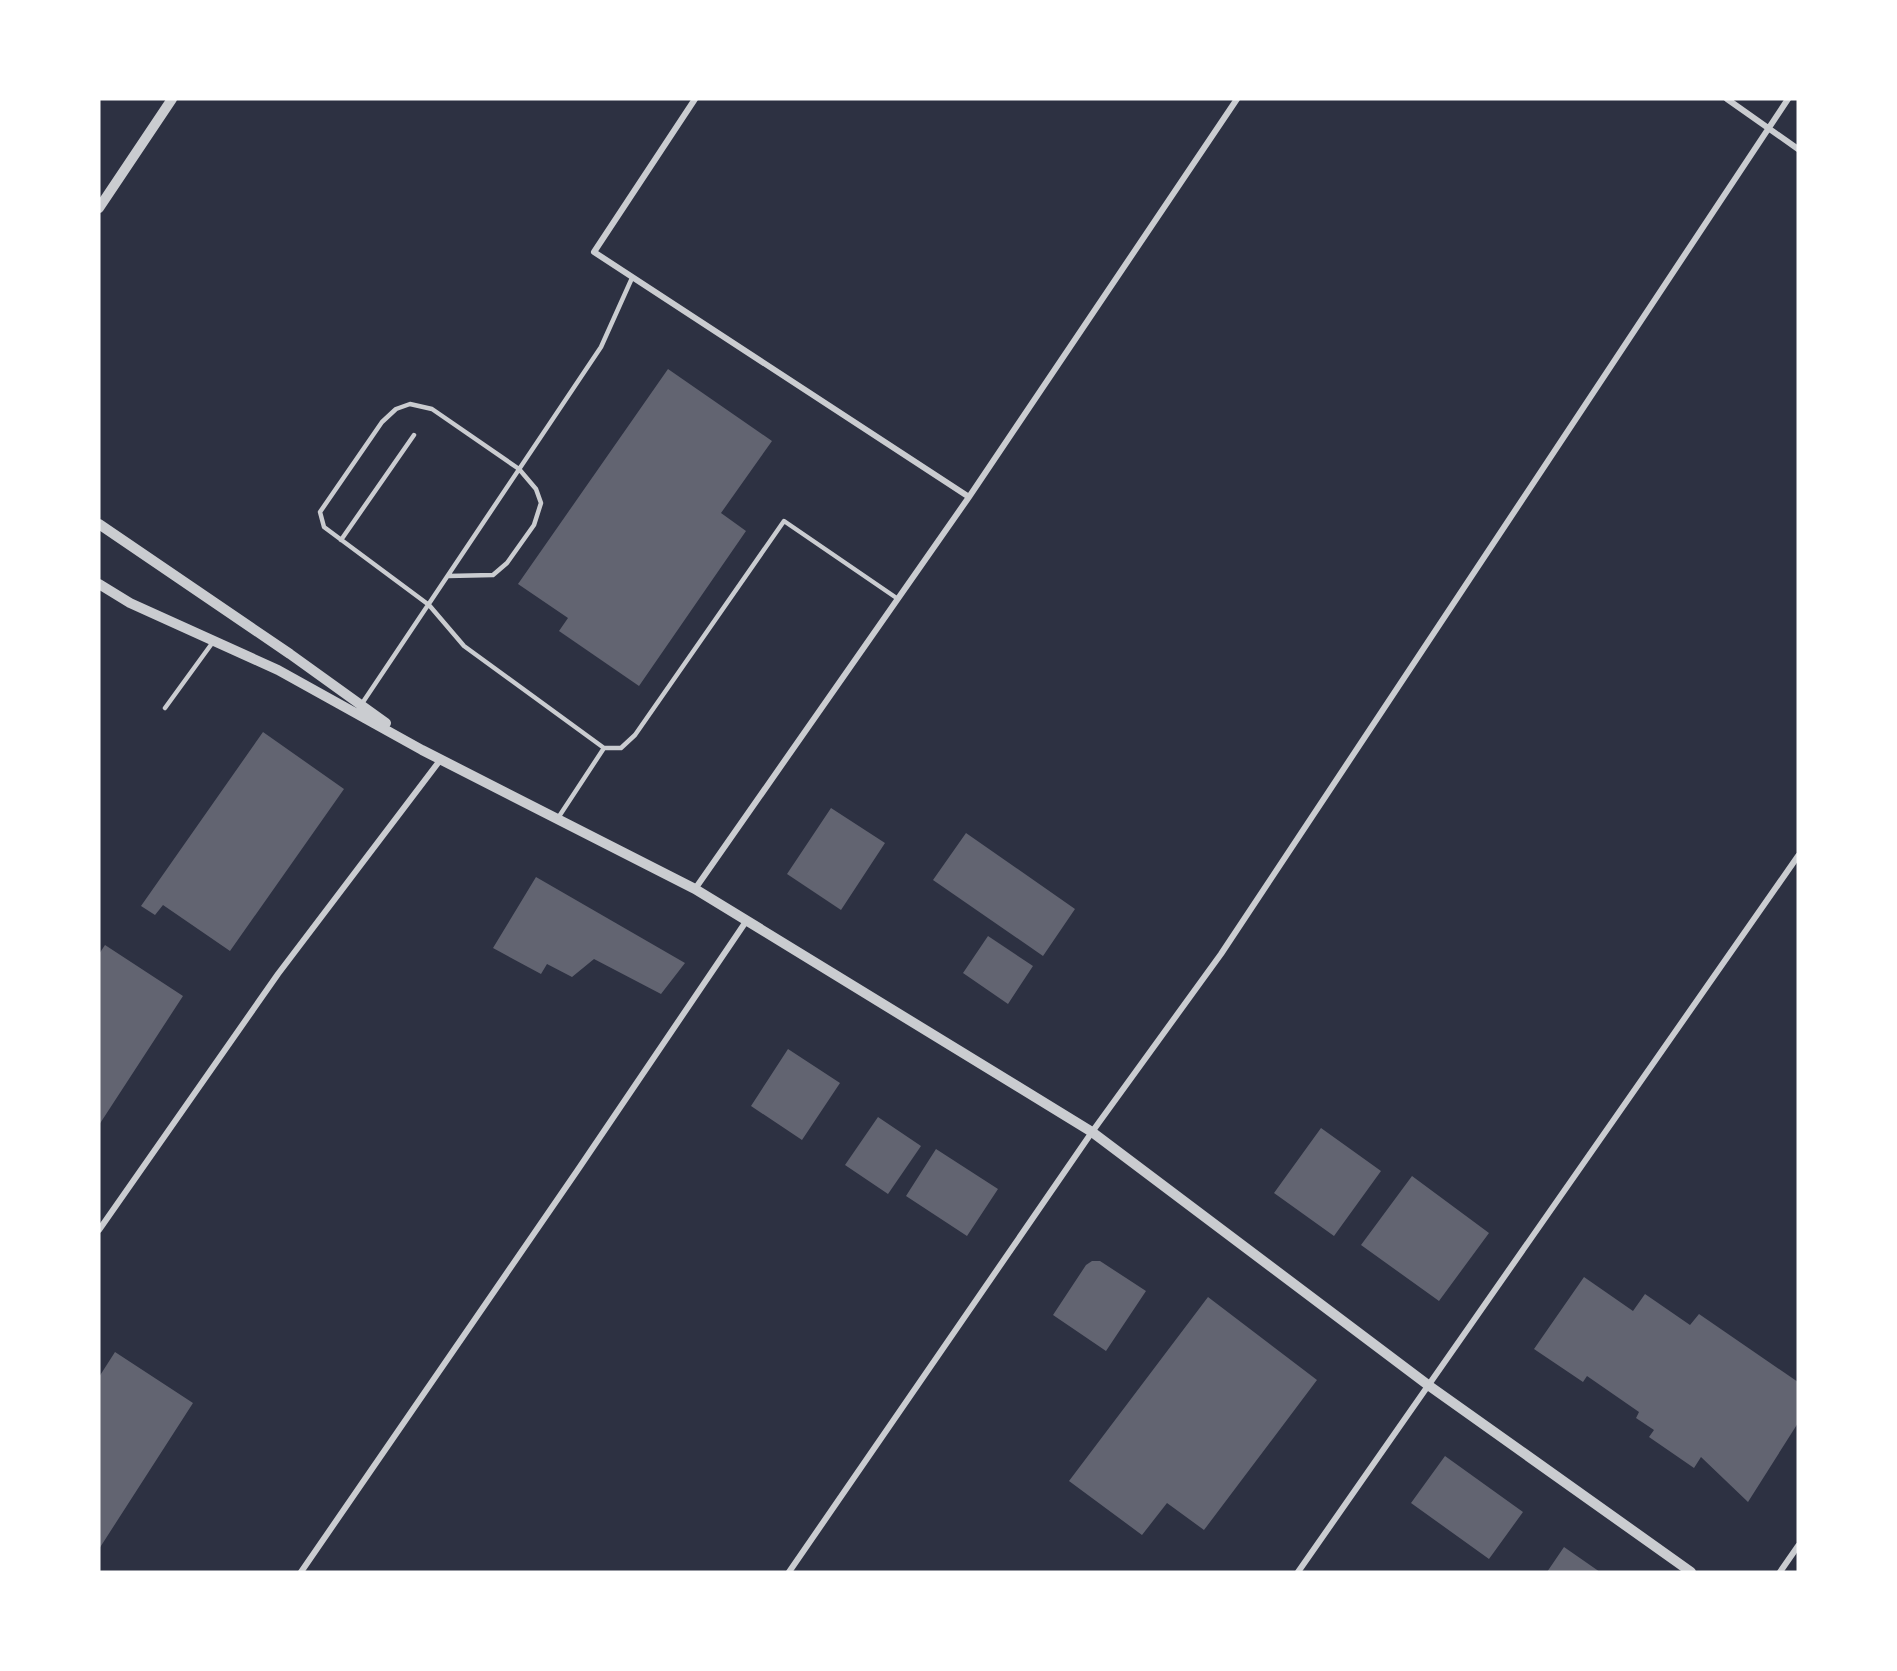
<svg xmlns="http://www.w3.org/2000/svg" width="1897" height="1671" viewBox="0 0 1897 1671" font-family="Commissioner,sans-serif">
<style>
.building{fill:#626471}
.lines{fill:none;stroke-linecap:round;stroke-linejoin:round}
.service{stroke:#caccd0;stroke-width:4.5}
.minor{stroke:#caccd0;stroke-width:6}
.tertiary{stroke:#caccd0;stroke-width:10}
</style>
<rect width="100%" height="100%" fill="#2d3142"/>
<path class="building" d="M668,369l104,72 -51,72 25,18 -107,155 -80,-55 9,-13 -50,-34z
M263,732l81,57 -114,162 -67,-46 -8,10 -14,-9z
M831,808l54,35 -44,67 -54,-36z
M966,833l109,76 -32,47 -110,-76z
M536,877l149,86 -24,31 -67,-35 -22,18 -25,-13 -6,10 -48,-26z
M988,936l45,30 -25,38 -45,-31z
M105,945l78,51 -84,129v-171z
M788,1049l52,34 -38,57 -51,-34z
M878,1117l43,29 -33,48 -43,-29z
M1321,1128l60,43 -47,65 -60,-43z
M936,1149l62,40 -31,47 -61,-40z
M1412,1176l77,57 -50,68 -78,-56z
M1092,1261h8l46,30 -40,60 -53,-36 33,-50z
M1584,1277l49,34 12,-17 45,31 9,-11 99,68v41l-50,79 -47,-45 -7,11 -45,-31 5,-7 -18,-12 3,-6 -52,-36 -4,6 -49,-33z
M1208,1297l109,83 -113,150 -37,-27 -25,32 -73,-54z
M115,1352l78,51 -94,146v-172z
M1445,1456l78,56 -34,47 -78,-56z
M1564,1547l36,25h-53z"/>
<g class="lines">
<path class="service" d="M341,540l73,-105
M448,576l45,-1 14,-12 27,-38 7,-22 -5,-14 -17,-20 -87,-60 -22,-5 -14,5 -14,13 -62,90 4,15 105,78 35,41 140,102 -46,70
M361,705l240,-358 31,-69
M165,708l48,-66
M604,748h17l14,-13 149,-214 114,78"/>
<path class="minor" d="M695,99l-101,153 375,245
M1727,99l71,50
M695,889l274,-392 268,-398
M99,1230l179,-256 163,-215
M301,1572l276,-401 170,-251
M789,1572l303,-440 129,-178 567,-855
M1298,1572l500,-716
M1780,1572l18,-26"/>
<path class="tertiary" d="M99,208l73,-109
M99,524l191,130 96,69
M99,584l31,19 148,67 144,80 273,139 397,243 336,253 263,187"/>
</g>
<rect width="1897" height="1671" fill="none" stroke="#ffffff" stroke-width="201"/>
</svg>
